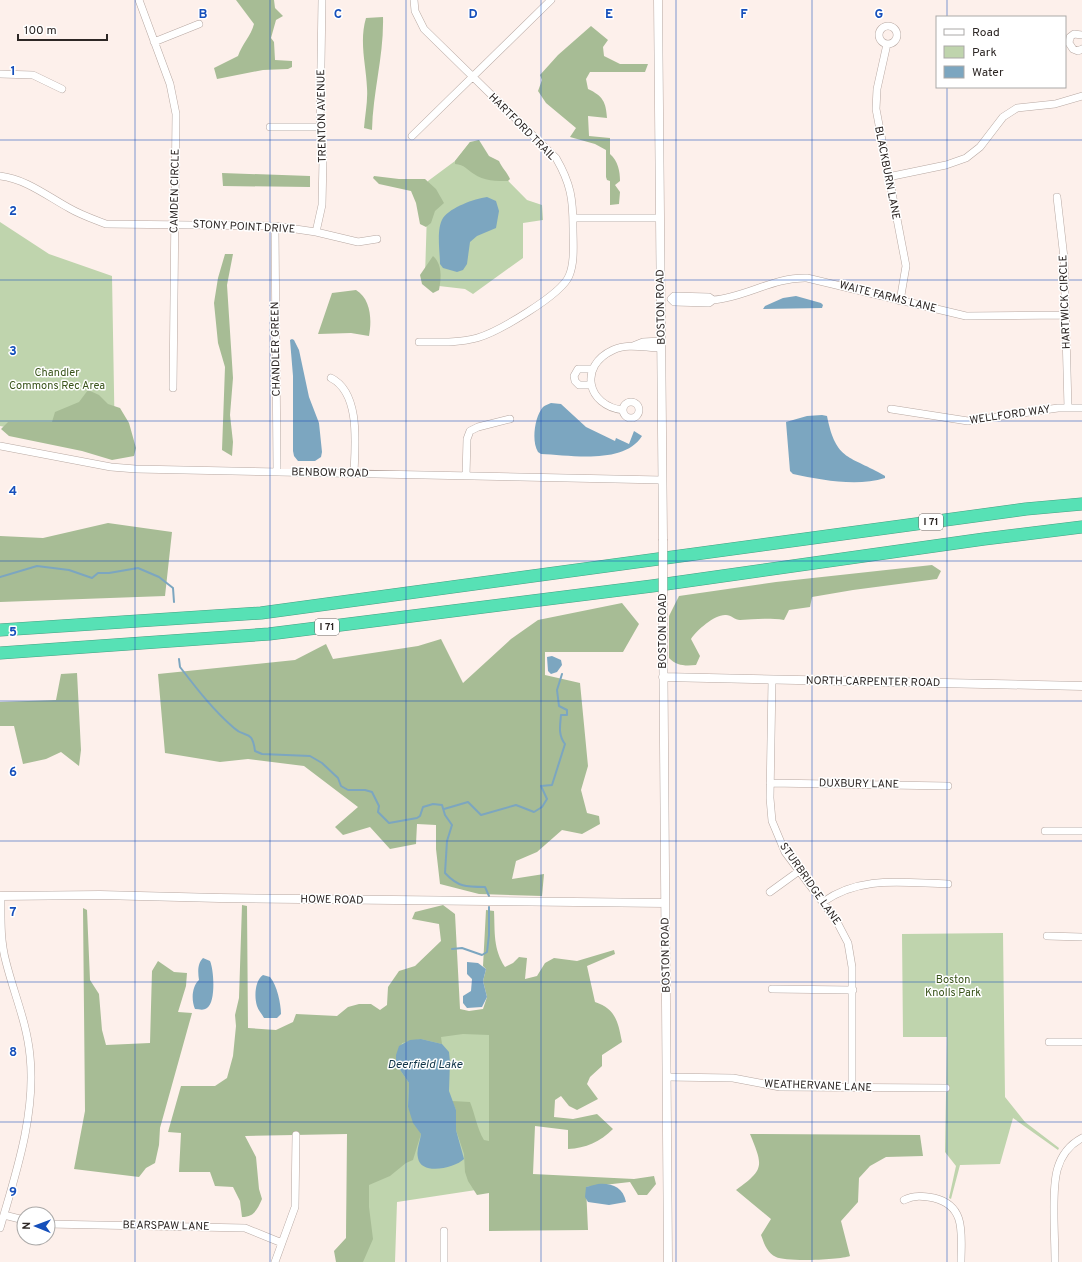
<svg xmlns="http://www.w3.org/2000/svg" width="1082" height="1262" viewBox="0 0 1082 1262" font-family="Overpass,sans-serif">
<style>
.green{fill:#bfd4ad}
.forest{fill:#a7bc95}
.water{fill:#7ca6c0}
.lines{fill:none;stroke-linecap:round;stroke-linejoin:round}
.stream{stroke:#7ca6c0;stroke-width:2}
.minor-casing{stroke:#b7a8a2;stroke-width:8}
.tertiary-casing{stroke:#b7a8a2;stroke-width:9}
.motorway-casing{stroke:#48a083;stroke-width:13}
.minor{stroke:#fff;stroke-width:7}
.tertiary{stroke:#fff;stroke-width:8}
.motorway{stroke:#57e1b5;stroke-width:12}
.tertiary-bridge-casing{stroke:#b7a8a2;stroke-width:9;stroke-linecap:butt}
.tertiary-bridge{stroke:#fff;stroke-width:8}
.grid{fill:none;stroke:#154fbb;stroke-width:1;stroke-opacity:0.55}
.labels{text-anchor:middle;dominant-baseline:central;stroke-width:3;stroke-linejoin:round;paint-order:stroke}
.shield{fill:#fff;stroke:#6c6866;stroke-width:1}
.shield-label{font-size:10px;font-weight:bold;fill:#2d2725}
.street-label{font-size:11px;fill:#2d2725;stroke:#fff}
.park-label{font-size:11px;fill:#39531a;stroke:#fff}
.water-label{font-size:12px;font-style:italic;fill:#113549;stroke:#fff}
.grid-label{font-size:13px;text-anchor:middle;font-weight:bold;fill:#154fbb;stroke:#fff;stroke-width:3;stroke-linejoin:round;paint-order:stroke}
</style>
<rect width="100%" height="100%" fill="#fdf0eb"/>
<path class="green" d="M470,142l57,58 15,5 1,15 -20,3v35l-50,36 -8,-5 -26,-3 -14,-10 3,-95 27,-20z
M0,222l49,32 63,22 3,172 -115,-22z
M1003,933l2,164 20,25 34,26 -1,2 -45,-32 -13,46 -40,1 -9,34 -2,-1 7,-32 -11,-14 2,-115h-44l-1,-103z
M489,1017v171l-92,14 -2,60h-49l4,-239z"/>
<path class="forest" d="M236,0h38l1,8 8,8 -7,4 -5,18 3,4 1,18 17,1v6l-4,2 -25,1 -46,9 -3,-11 24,-12c4,-12 13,-20 16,-32z
M383,17c1,38 -10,74 -11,113l-8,-2c1,-13 4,-27 3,-40 -1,-24 -8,-46 -1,-70z
M591,26l17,14 -5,7 1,9 16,8h28l-3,8h-55l-4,7 2,10c15,7 18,13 19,29l-19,-2 1,20 21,2v16c8,7 10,17 10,27l-5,4 5,7 -1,12 -9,1v-24l-3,-1 -1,-3v-27l-11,-6 -25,-7 6,-9 -30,-25 -8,-12 4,-11 -2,-5 18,-20z
M479,140l10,16 10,5c3,7 8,11 11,18l-2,2c-11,0 -25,0 -34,-7 -8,-5 -9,-9 -19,-10v-3l15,-19z
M222,173l88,3v11l-87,-1z
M374,176l25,3h26l11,10 8,14 -9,8 -4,12 -5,4 -6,-3 -4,-21 -5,-12 -32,-7 -6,-6z
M225,254h8l-6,31 6,93 -3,37 3,27 -1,14 -10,-6 3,-83 -7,-24 -4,-40 4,-25z
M433,256c10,9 8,23 6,34l-6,3 -11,-9 -2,-9z
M356,290c15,9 16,30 13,46l-18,-3 -33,1 14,-41z
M88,390l11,5 9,9 12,4 9,15 7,25 -2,8 -22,4 -30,-9 -73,-15 -8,-7 7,-7h44l3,-10 24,-10z
M108,523l64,9 -7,64 -165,6v-66l43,2z
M932,565l9,6 -4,8 -84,11 -41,7 -2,10 -21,3 -5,10c-14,-2 -29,-1 -44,0 -5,0 -9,-5 -14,-5 -11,-1 -29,15 -35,24l9,17 -4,9c-11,1 -19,1 -27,-7v-42l10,-20 97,-14z
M622,603l17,21 -16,28h-78v23l35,8 8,83 -7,24 6,23 12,3 1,8 -18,10 -20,-4 -25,22 -21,9 -4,18 32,-5 -2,22 -63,-2 -39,-10 -4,-35v-24l-19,-1 -1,20 -26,5 -20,-22 -27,8 -8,-8 23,-20 -54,-41 -56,-7 -28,3 -55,-9 -7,-79 137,-14 31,-16 7,15 85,-13 23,-7 22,44 48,-44 27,-19z
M77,673l4,77 -2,16 -18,-14 -15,7 -23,5 -9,-38h-14v-24l56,-2 5,-26z
M242,905l5,1 1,122 28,2 17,-8 3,-8 41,2 11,-9 11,-3h12l9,6 7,-5 1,-18 11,-16 16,-5 26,-25 -2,-17 -27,-5 3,-7 28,-7 12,9 5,95 9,2 14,-2 4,-12 -4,-16 3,-12 -3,-3 3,-56 8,1c1,21 -1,38 11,56l8,-4 6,-6 8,1 -2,21 12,-3 8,-13 9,-5 23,3 37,-11 1,4 -28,12 8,36c21,7 23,20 27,40l-20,13v11l-12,11 -3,7 11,15 -21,11 -8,-4 -8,-10 -6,4 -1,17 19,2 24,-5 16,15c-13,13 -27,19 -45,20v-19l-33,-4 -2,48 101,5 20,-3 2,8 -9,11h-9l-8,-13 -44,5 2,43 -99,1v-38l-12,2 -9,-14 -3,-9 -1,-18 -8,-24v-20l-4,-9 18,1c5,12 7,27 14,38l5,1v-106l-26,-1 -22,3 1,7 -21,-5 -19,4 -6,21 13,19 -1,24 13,27 -8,26 -7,3 -16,13 -21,9v22l4,32 -10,23h-27l-2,-11 12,-13 1,-104 -102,2 11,21 3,32 3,10c-5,11 -8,18 -20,18l-2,-16 -7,-14 -18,-1 -5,-14h-31l2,-39 -13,-1 13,-46h34l12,-8 6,-22 3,-30 -1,-11 4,-17z
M83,908l4,2 3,70 9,14 3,36 4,15 44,-2 2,-72 6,-10 16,11 13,1 -1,13 -8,26 14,1 -32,115 -1,17 -4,18 -9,5 -7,9 -65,-8 11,-58z
M750,1134l170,1 3,21 -37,1 -16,9 -11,12 -1,24 -17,19 9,35c-10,4 -65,6 -74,1 -9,-4 -12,-14 -15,-22l10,-16 -35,-29c29,-21 27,-24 14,-56z"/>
<path class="water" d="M487,197l9,4 3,10 -3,17 -19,8 -7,6 -3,22 -4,6 -6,2 -14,-4 -3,-4c0,-12 -4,-35 3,-46 8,-11 31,-19 44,-21z
M796,296l25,7 2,2 -1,3 -59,1 2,-3 18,-8z
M292,339l2,1 5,10 10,47 10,26 3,29 -1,5 -6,4h-17l-4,-5 -1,-5v-75l-3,-36z
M551,403l10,1 25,23 29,14 1,-3 13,6 5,-13 8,5c-18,29 -72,19 -101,18l-3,-2c-7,-11 -3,-36 5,-45 2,-2 6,-3 8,-4z
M822,415l5,1c9,46 23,39 58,60v2c-28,9 -64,2 -92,-4l-3,-3 -4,-49 21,-6z
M552,656l9,4 1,5 -5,7 -6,2 -3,-3 -1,-14z
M203,958l7,3c4,9 6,41 -3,47 -4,3 -8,1 -12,1 -4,-9 -3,-23 4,-29 -1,-7 -2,-16 4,-22z
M467,962l11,1 8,6 -3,12 4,16 -5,10 -15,1 -4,-5v-7l8,-5 1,-12 -5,-5z
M263,975l7,2c7,8 11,27 11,37l-4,4h-13c-2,-4 -6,-8 -7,-12 -3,-9 -2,-26 6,-31z
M421,1039l21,5 7,8 1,10 -1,29 7,19v20l8,29c-9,9 -43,17 -46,-1 -2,-8 2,-16 3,-24l-8,-11 -5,-16 1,-24 -13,-19v-9l3,-9 11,-6z
M598,1184c14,-1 25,3 28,18l-17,3 -21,-3 -3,-5 1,-10z"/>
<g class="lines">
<path class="stream" d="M0,577l37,-11 32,4 23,8 6,-5h11l29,-5 21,9 14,11 1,14
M179,659l1,8c17,22 33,43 54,61 11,11 18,0 21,23l7,3 48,2 12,7 16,15 3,8 7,4h17l7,2 7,14 -1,6 11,11 28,-5 3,-2 3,-9 10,-3 9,1 3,10 7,10 -5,16 -2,32c13,14 21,14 40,14l4,9
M444,809l24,-7 13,13 35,-10 18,7 8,-5 5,-8 -6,-13 11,-1 13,-41c-7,-9 -5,-18 -4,-29h6v-5l-8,-4 -2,-16 5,-16
M452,949l10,-1 20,7 5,-3 2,-17v-28"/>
<g class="minor-casing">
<path id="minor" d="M139,0l31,84 6,30 -3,274
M414,0l1,11 9,18 132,129c15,26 17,41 17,70 0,15 2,34 -4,48 -8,19 -71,56 -92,62 -19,5 -38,4 -58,4
M879 35a9 9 0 1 1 18 0a9 9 0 1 1-18 0Z
M1082,35l-8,-1 -4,3 -1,6 4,6 5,2 4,-2
M154,42l45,-18
M887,44l-10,45 -1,20 30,157 -6,35
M0,74l33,1 29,14
M270,127h50
M412,136l139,-136
M0,176c26,3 47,20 69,32 12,7 24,11 37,16l169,2 41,6 42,10 19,-3
M888,177l58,-12 20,-7 14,-11 23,-30 14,-9 38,-4 27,-8
M1057,197l7,61 4,150
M573,218h87
M275,226l2,245
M316,232l6,-27 1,-46 -3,-32 2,-127
M713,300l-4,-3 -35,-1 -3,3 3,3 35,1 4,-3c34,-3 60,-23 94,-22l159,38 100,-1
M633,346l10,-4 18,-1
M331,378c30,15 24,68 23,95
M590,385h-11l-4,-4 -1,-5 4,-7h14
M623 410a8 8 0 1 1 16 0a8 8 0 1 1-16 0Z
M891,409l77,12 90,-13h24
M623,410c-36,-4 -45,-44 -10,-60 15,-7 32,-2 48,-2
M0,446l111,21 25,2 526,11
M466,476l1,-37 3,-8 8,-4 32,-8
M772,680l-2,118 2,23 13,31 51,68 12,23 4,24v120
M770,783l178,3
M1045,831h37
M770,892l29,-21
M823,902c38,-27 80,-19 125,-18
M1047,936l35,1
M772,989l81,1
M1049,1042h33
M667,1077l66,1 47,9 166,1
M904,1200c10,-5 19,-4 30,-2 33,8 27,37 27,64
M4,1215l20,5
M48,1224l197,4 37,15
M0,1228c16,-55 36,-114 30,-172 -3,-33 -16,-62 -24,-94 -6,-22 -5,-44 -5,-66
M275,1262l20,-55 1,-72
M444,1262v-31
M1055,1262c0,-16 -1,-31 -1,-47 0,-29 -2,-61 28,-77"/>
</g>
<g class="tertiary-casing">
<path id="tertiary" d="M658,0l5,539
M663,612l5,650
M663,677l419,9
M0,896l100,-1 119,3 446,5"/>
</g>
<g class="motorway-casing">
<path id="motorway" d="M0,630l261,-17 765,-104 56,-5
M0,653l269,-19 383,-48 332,-47 98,-12"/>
</g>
<use href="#minor" class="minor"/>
<use href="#tertiary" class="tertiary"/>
<use href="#motorway" class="motorway"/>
<g class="tertiary-bridge-casing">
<path id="tertiary-bridge" d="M663,539v73"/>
</g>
<use href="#tertiary-bridge" class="tertiary-bridge"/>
</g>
<path class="grid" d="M135,0v1262M270,0v1262M406,0v1262M541,0v1262M676,0v1262M812,0v1262M947,0v17M947,87v1175M0,140h1082M0,280h1082M0,421h1082M0,561h1082M0,701h1082M0,841h1082M0,982h1082M0,1122h1082"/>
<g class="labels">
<g class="shield">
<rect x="919" y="514" width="24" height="16" rx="3"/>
<rect x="315" y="619" width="24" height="16" rx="3"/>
</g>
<g class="shield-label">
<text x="931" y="522">I 71</text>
<text x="327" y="627">I 71</text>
</g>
<g class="street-label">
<text transform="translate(322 116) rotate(-91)">TRENTON AVENUE</text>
<text transform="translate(522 127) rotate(45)">HARTFORD TRAIL</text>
<text transform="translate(887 173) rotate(79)">BLACKBURN LANE</text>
<text transform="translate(175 191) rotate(-89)">CAMDEN CIRCLE</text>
<text transform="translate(244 227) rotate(3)">STONY POINT DRIVE</text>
<text transform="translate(888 297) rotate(14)">WAITE FARMS LANE</text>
<text transform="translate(1065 302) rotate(-92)">HARTWICK CIRCLE</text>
<text transform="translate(661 307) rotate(-91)">BOSTON ROAD</text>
<text transform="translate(276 349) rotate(-91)">CHANDLER GREEN</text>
<text transform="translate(1010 415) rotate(-8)">WELLFORD WAY</text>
<text transform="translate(330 473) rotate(1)">BENBOW ROAD</text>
<text transform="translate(663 631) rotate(-90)">BOSTON ROAD</text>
<text transform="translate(873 682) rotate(1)">NORTH CARPENTER ROAD</text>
<text transform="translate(859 784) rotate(1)">DUXBURY LANE</text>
<text transform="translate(810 884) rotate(55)">STURBRIDGE LANE</text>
<text transform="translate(332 900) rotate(1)">HOWE ROAD</text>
<text transform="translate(666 955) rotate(-91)">BOSTON ROAD</text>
<text transform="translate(818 1086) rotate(2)">WEATHERVANE LANE</text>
<text transform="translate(166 1226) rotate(1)">BEARSPAW LANE</text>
</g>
<g class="park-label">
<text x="57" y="373">Chandler<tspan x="57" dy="13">Commons Rec Area</tspan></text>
<text x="953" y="980">Boston<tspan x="953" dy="13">Knolls Park</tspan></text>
</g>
<g class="water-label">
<text x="425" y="1065">Deerfield Lake</text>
</g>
</g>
<g class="grid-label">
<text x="203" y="18">B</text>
<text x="338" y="18">C</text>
<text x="473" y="18">D</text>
<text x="609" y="18">E</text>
<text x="744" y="18">F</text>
<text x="879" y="18">G</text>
<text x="13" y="75">1</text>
<text x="13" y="215">2</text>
<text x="13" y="355">3</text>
<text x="13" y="495">4</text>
<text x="13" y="636">5</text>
<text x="13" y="776">6</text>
<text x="13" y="916">7</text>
<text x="13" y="1056">8</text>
<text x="13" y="1196">9</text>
</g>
<rect x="936" y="16" width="130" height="72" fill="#ffffff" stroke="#aba9a8"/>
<rect x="944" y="29" width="20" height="6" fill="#ffffff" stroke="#aba9a8"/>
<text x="972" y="36" font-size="12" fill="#2d2725">Road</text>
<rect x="944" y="46" width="20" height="12" fill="#bfd4ad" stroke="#aba9a8"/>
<text x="972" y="56" font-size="12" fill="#2d2725">Park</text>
<rect x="944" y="66" width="20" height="12" fill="#7ca6c0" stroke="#aba9a8"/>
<text x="972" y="76" font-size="12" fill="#2d2725">Water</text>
<g transform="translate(36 1226) rotate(271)"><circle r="19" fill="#ffffff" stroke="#aba9a8"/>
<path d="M0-3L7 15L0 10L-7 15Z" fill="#154fbb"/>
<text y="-6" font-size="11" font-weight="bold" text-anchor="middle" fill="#2d2725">N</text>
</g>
<path d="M18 34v6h89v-6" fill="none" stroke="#2d2725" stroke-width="2"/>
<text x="24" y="34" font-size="12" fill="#2d2725" stroke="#ffffff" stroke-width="3" paint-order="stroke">100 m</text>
</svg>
